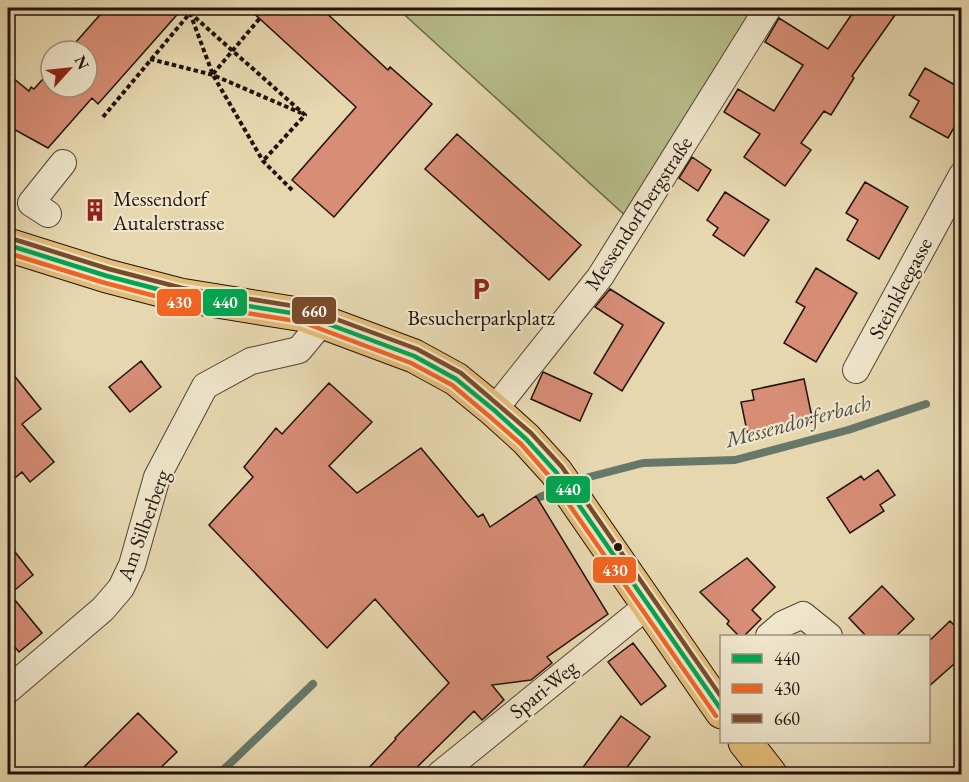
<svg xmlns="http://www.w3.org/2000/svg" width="969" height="782" viewBox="0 0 969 782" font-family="'EB Garamond',serif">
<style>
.green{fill:#b6be8a;stroke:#6c684b;stroke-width:1.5}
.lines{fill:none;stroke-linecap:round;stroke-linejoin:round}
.stream{stroke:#67776a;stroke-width:8}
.building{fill:#d78d76;stroke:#21120c;stroke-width:1.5}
.minor-casing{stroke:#524335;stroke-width:28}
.major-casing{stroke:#21120c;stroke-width:35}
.path{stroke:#21120c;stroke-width:4;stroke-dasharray:4.5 3;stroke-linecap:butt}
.minor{stroke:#efe5cb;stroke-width:26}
.major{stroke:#e3bc78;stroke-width:33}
.bus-1-casing{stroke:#efe5cb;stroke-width:9}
.bus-2-casing{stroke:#efe5cb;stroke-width:9}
.bus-3-casing{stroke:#efe5cb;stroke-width:9}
.bus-1{stroke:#00a651;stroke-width:4.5}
.bus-2{stroke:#f26522;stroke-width:4.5}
.bus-3{stroke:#7a4b2a;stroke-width:4.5}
.bus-dot{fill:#21120c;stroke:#efe5cb;stroke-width:2}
.labels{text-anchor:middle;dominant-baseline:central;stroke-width:4.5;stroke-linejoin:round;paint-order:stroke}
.poi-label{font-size:21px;fill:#21120c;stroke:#efe5cb;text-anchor:start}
.street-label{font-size:21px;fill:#21120c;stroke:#efe5cb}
.water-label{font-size:22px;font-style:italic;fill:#4a4d43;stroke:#efe5cb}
.line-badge{stroke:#efe5cb;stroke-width:2}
.badge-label{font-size:16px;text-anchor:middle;font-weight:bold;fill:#fff}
</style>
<rect width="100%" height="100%" fill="#e6d7af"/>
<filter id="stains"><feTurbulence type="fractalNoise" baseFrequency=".00333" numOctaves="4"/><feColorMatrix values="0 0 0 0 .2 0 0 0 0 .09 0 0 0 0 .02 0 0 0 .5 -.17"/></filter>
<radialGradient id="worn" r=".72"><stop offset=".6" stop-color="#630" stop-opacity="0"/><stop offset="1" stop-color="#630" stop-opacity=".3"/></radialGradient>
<path class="green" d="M397,8h363l-133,209z"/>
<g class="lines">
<path class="stream" d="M573,484l16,-7 54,-14 92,-3 113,-30 78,-26
M540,497l19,-7
M219,774l94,-90"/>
</g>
<path class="building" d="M106,8h77l-85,96 -6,-6 -44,50 -40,-22v-52l21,17 2,-4 3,2 17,-19v17h36v-36h-19z
M248,8h73l67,62 2,-3 42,37 -98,113 -42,-37 64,-73z
M856,8h44l-48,68 2,2 -23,37 -7,-4 -23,32 10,7 -26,36 -41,-29 16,-23 -36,-22 14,-23 36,22 29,-46 -38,-23 14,-24 49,31z
M925,68l37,21v25l-14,24 -38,-21 9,-16 -10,-6z
M457,134l124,111 -32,35 -124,-111z
M692,157l19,13 -13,21 -19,-13z
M865,182l43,25 -29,52 -32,-19 11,-20 -12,-7z
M725,192l44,28 -25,36 -31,-21 5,-7 -11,-8z
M816,268l41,25 -41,69 -32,-19 21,-36 -9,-5z
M610,289l54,34 -42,68 -28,-18 29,-48 -28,-18z
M141,361l20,26 -31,25 -21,-25z
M8,368l33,41 -19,15 32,38 -24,20 -8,-10 -14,12z
M543,372l49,22 -12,27 -49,-22z
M804,379l9,43 -65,14 -7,-34 13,-2 -2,-10z
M329,383l43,39 -43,44 28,27 64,-45 57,69 5,-3 7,13 46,-31 72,118 -61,43 5,6 -21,17 -39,5 12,15 -22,20 -8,-9 -64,63h-47l33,-35 -1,-1 54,-55 -74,-84 -48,49 -118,-123 44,-48 -9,-10 32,-39 6,6z
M878,470l17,25 -15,10 4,6 -34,22 -23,-35 34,-22 3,4z
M8,543l25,32 -23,19 32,39 -23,19 -11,-13z
M747,558l28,29 -23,23 9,9 -17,17h-5l-12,-12 2,-3 -29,-29z
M882,586l32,33 -18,17h-30l-17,-18z
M950,621l12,12v24l-34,30v-45z
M633,643l33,43 -25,19 -33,-43z
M138,713l39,39 -23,22h-77z
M621,716l29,21 -28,37h-44z"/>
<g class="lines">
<g class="minor-casing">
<path id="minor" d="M48,214l-17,-11 32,-40
M856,370l106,-195
M494,410l106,-133 168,-269
M769,636l14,-12 20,-9 26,21
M8,690l95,-81 18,-21 11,-23 25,-88 48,-91 46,-25 48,-11 24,-29
M440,774l207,-168"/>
</g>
<g class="major-casing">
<path id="major" d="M8,245l99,31 73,19 124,20 110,41 42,23 38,31 32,29 30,33 166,240
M745,742l25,32"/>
</g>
<path class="path" d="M184,8l6,5 23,62 50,86 29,29
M150,59l63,16 88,38
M213,74l47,-56
M103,117l87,-104 115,102 -42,46"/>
<use href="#minor" class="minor"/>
<use href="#major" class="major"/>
<g class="bus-1-casing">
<path id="bus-1" d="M8,245l99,31 73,19 124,20 110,41 42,23 38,31 32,29 30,33 166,239"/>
</g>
<g class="bus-2-casing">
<path id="bus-2" d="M8,253l97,30 73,19 124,20 109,41 41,22 37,31 32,28 29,33 166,239"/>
</g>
<g class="bus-3-casing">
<path id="bus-3" d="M10,238l99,31 73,19 124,20 111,41 44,24 70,60 31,34 160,231"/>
</g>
<use href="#bus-1" class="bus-1"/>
<use href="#bus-2" class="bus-2"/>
<use href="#bus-3" class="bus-3"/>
</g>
<defs>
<g id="building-bare" transform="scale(1.8)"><path d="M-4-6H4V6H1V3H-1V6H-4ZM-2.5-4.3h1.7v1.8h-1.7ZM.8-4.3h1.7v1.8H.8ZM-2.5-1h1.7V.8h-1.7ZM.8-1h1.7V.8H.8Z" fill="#8f2418" stroke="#efe5cb" stroke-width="2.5" paint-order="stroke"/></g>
<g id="parking-bare" transform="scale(1.8)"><path d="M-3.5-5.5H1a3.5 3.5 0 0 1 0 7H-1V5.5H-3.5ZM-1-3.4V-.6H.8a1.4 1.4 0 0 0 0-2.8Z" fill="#8f2418" stroke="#efe5cb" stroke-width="2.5" paint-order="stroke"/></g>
</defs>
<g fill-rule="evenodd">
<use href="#building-bare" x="95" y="210"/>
<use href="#parking-bare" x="481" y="289"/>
</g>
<circle class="bus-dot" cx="618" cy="547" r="5"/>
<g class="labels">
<g class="poi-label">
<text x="113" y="198">Messendorf<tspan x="113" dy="24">Autalerstrasse</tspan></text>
<text x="481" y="317" text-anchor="middle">Besucherparkplatz</text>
</g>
<g class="street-label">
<text transform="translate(638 213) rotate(-57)">Messendorfbergstraße</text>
<text transform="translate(900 288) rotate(-62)">Steinkleegasse</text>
<text transform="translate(143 525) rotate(-70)">Am Silberberg</text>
<text transform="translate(543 689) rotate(-39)">Spari-Weg</text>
</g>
<g class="water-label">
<text transform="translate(798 421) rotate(-15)">Messendorferbach</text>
</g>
</g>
<g class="line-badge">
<rect x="156" y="288" width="46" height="29" rx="6" fill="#f26522"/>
<rect x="202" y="288" width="46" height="29" rx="6" fill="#00a651"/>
<rect x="291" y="296" width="46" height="29" rx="6" fill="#7a4b2a"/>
<rect x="545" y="475" width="46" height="29" rx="6" fill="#00a651"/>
<rect x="592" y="556" width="45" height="28" rx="6" fill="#f26522"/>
</g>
<g class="badge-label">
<text x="179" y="308">430</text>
<text x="225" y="308">440</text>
<text x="314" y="317">660</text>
<text x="568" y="495">440</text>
<text x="615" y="576">430</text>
</g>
<rect width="969" height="782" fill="none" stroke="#e6d7af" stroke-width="30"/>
<rect x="9" y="9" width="951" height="764" fill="none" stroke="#21120c" stroke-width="3"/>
<rect x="15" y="15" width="939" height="752" fill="none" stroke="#21120c" stroke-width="1.5"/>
<rect x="720" y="635" width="210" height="108" fill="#efe5cb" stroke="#9d917f" stroke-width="1.5"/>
<rect x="732" y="654" width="30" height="9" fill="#00a651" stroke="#9d917f" stroke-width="1.5"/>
<text x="774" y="665" font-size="18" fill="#21120c">440</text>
<rect x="732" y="684" width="30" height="9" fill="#f26522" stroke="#9d917f" stroke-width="1.5"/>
<text x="774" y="695" font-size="18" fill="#21120c">430</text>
<rect x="732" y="714" width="30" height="9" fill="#7a4b2a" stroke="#9d917f" stroke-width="1.5"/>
<text x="774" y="725" font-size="18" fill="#21120c">660</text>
<g transform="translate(69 69) rotate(63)"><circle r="28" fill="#efe5cb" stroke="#9d917f" stroke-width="1.5"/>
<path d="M0-4.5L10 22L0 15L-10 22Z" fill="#8f2418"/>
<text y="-9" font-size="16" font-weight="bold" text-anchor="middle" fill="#21120c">N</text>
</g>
<rect width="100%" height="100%" filter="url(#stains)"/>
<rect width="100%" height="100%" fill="url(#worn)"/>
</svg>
